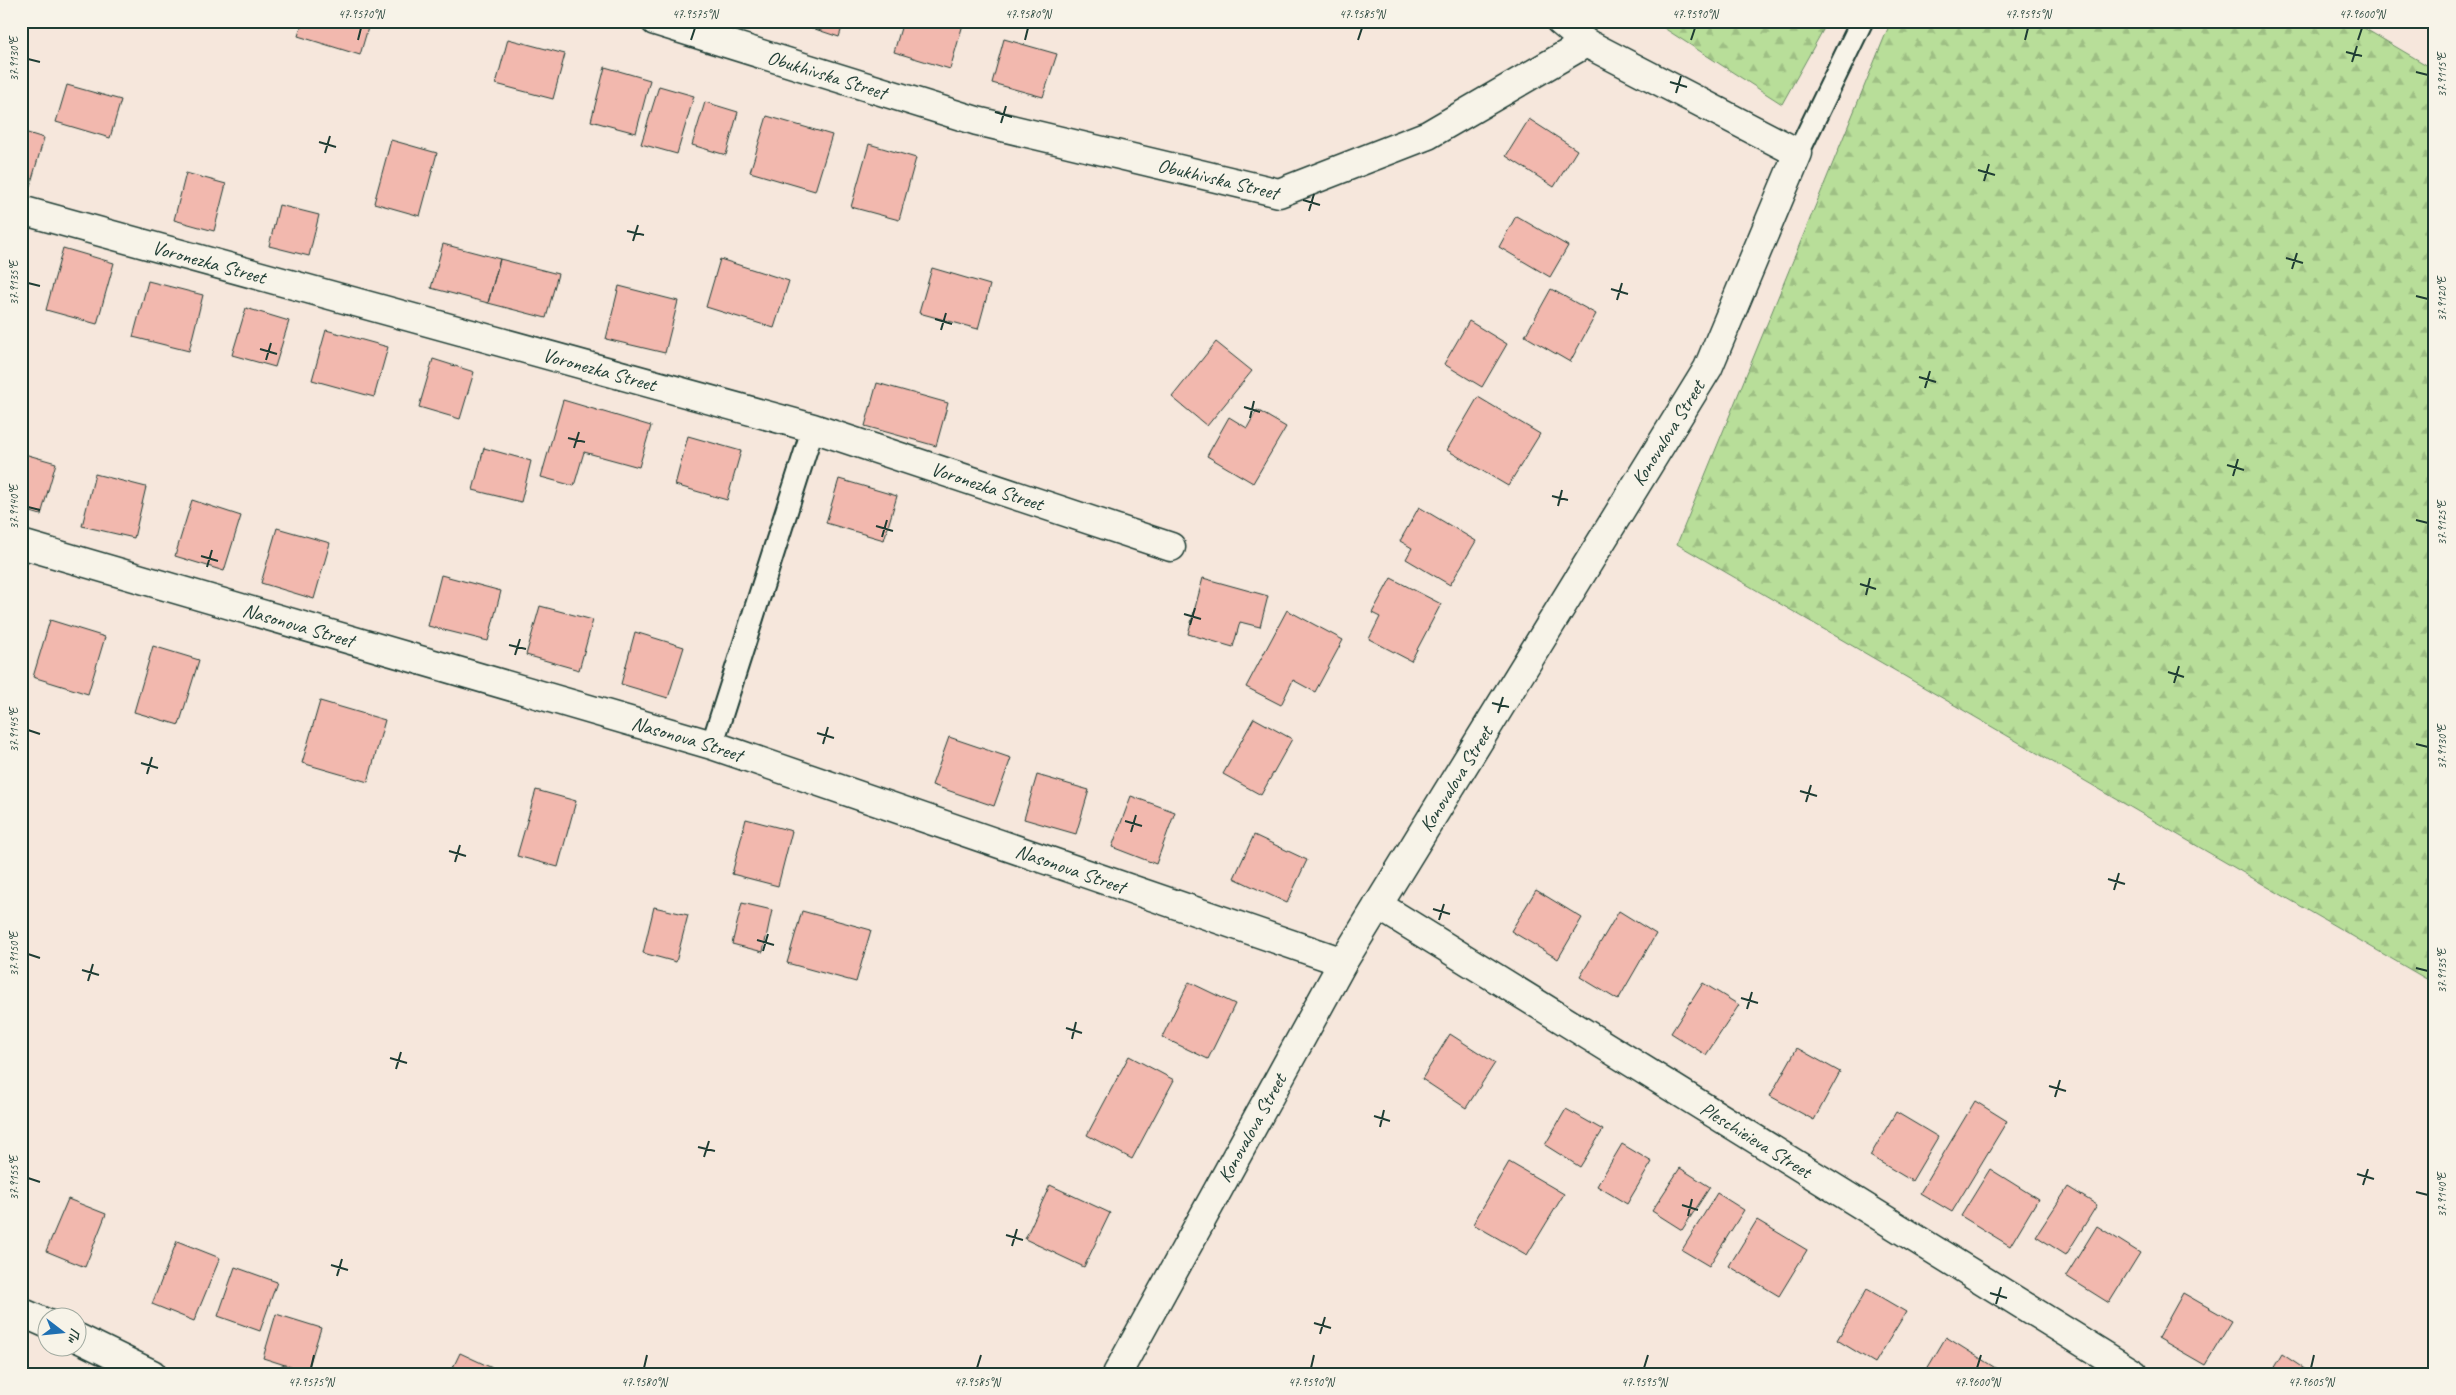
<svg xmlns="http://www.w3.org/2000/svg" width="2456" height="1395" viewBox="0 0 2456 1395" font-family="Caveat,sans-serif">
<style>
.forest{fill:url(#forest-firs);stroke:#6c8e66}
.building{fill:#f2b8ae;stroke:#1f3d34}
.lines{fill:none;stroke-linecap:round;stroke-linejoin:round}
.lane-casing{stroke:#1f3d34;stroke-width:25}
.street-casing{stroke:#1f3d34;stroke-width:31}
.lane{stroke:#f7f3e8;stroke-width:21}
.street{stroke:#f7f3e8;stroke-width:28}
.ticks{fill:none;stroke:#1f3d34;stroke-width:2}
.labels{text-anchor:middle;dominant-baseline:central;stroke-width:4;stroke-linejoin:round;paint-order:stroke}
.street-label{font-size:20px;fill:#1f3d34;stroke:#f7f3e8}
.neatline{fill:none;stroke:#1f3d34;stroke-width:2}
.ticks-label{font-size:12px;text-anchor:middle;fill:#1f3d34}
</style>
<defs>
<pattern id="forest-firs" width="22" height="20" patternUnits="userSpaceOnUse" patternTransform="scale(1.25)"><rect width="22" height="20" fill="#b8de99"/><path d="M5 1l3.5 6h-7zM16 11l3.5 6h-7z" fill="#9ebf84"/></pattern>
</defs>
<rect width="100%" height="100%" fill="#f6e7dc"/>
<filter id="ink" filterUnits="userSpaceOnUse"><feTurbulence type="fractalNoise" baseFrequency=".02" numOctaves="2"/><feDisplacementMap in="SourceGraphic" scale="10" xChannelSelector="R" yChannelSelector="G"/><feConvolveMatrix kernelMatrix="1 2 1 2 8 2 1 2 1" color-interpolation-filters="sRGB"/></filter>
<g filter="url(#ink)">
<path class="forest" d="M1653,21h175l-46,83z
M1891,21h461l83,49v914l-758,-440z"/>
<path class="building" d="M303,21h67l-10,34 -62,-19z
M791,21h53l-5,16z
M903,21h61l-14,48 -56,-17z
M508,39l57,15 -12,45 -57,-15z
M1004,39l53,15 -14,43 -51,-14z
M605,67l45,13 -14,53 -45,-12z
M67,85l54,15 -11,38 -54,-16z
M659,86l35,10 -17,58 -36,-10z
M705,102l33,10 -12,43 -34,-10z
M767,116l65,19 -17,56 -65,-19z
M1529,119l48,31 -23,37 -48,-31z
M21,131l23,7 -14,48 -9,-3z
M391,140l46,13 -17,63 -46,-13z
M869,144l47,14 -17,62 -48,-13z
M186,173l40,11 -12,47 -40,-11z
M279,205l40,10 -10,41 -40,-10z
M1516,216l52,30 -18,31 -51,-30z
M443,244l57,15 -12,44 -57,-15z
M63,248l51,15 -17,61 -51,-14z
M500,259l58,15 -12,44 -58,-15z
M720,259l69,22 -15,47 -68,-21z
M932,268l58,17 -12,44 -59,-16z
M148,281l55,14 -14,56 -56,-14z
M619,286l59,15 -13,52 -59,-14z
M1551,289l45,25 -26,48 -45,-26z
M246,308l43,13 -14,46 -43,-12z
M1469,321l38,23 -25,43 -38,-23z
M326,330l62,17 -14,50 -62,-17z
M1216,342l36,29 -45,55 -35,-29z
M433,359l41,13 -14,47 -41,-12z
M877,383l71,20 -12,43 -71,-20z
M1478,397l62,37 -32,52 -61,-36z
M563,400l88,26 -12,41 -55,-15 -10,34 -33,-9z
M1257,410l29,17 -33,56 -46,-27 22,-39 18,11z
M688,436l53,15 -14,49 -52,-15z
M484,448l47,13 -10,41 -48,-12z
M21,453l35,10 -15,52 -20,-6z
M95,474l51,13 -12,51 -52,-12z
M839,479l58,17 -13,44 -58,-17z
M192,500l49,16 -17,55 -49,-15z
M1419,507l57,34 -26,44 -44,-26 6,-11 -12,-7z
M277,528l53,15 -16,56 -53,-16z
M441,575l60,16 -13,50 -60,-15z
M1203,578l65,18 -8,31 -20,-5 -7,25 -45,-13z
M1391,578l50,26 -30,57 -42,-22 11,-22 -8,-4z
M540,606l53,14 -14,50 -53,-15z
M1287,610l56,30 -28,52 -22,-12 -12,25 -35,-18z
M50,620l55,17 -17,57 -55,-17z
M635,632l49,15 -16,51 -47,-14z
M153,646l46,14 -20,65 -45,-13z
M320,701l65,19 -17,62 -66,-19z
M1254,718l38,21 -31,56 -38,-21z
M949,737l62,21 -17,48 -62,-21z
M1037,775l52,15 -13,44 -52,-15z
M536,790l40,11 -18,66 -41,-11z
M1131,796l44,16 -19,52 -44,-17z
M746,819l46,12 -14,55 -46,-12z
M1254,835l53,25 -20,43 -53,-25z
M1536,890l46,28 -24,41 -47,-28z
M742,903l30,7 -9,42 -31,-8z
M654,907l34,8 -12,47 -33,-9z
M802,911l69,19 -15,52 -69,-19z
M1619,911l37,23 -38,66 -38,-23z
M1189,982l46,22 -27,55 -46,-22z
M1703,983l36,22 -33,50 -35,-22z
M1450,1034l45,29 -29,45 -44,-29z
M1797,1048l43,24 -26,48 -44,-24z
M1129,1056l45,24 -42,79 -45,-24z
M1975,1101l32,20 -55,91 -32,-19z
M1566,1109l37,21 -23,37 -35,-22z
M1896,1112l42,25 -26,44 -42,-25z
M1622,1144l30,18 -25,42 -30,-18z
M1509,1162l55,32 -37,61 -54,-31z
M1680,1168l30,19 -28,43 -30,-19z
M1990,1169l48,30 -28,47 -49,-30z
M1050,1185l60,28 -26,54 -59,-28z
M2068,1187l29,18 -31,50 -30,-19z
M1717,1193l27,17 -35,56 -27,-16z
M68,1199l38,15 -21,53 -39,-16z
M1757,1220l50,30 -28,46 -50,-30z
M2097,1226l43,27 -31,50 -43,-27z
M177,1241l43,17 -26,63 -42,-17z
M235,1267l42,15 -17,49 -42,-15z
M1867,1289l39,23 -31,51 -38,-23z
M2183,1293l49,28 -27,44 -47,-27z
M276,1314l45,14 -14,44 -44,-14z
M1946,1337l59,37h-81z
M460,1353l45,21h-55z
M2282,1354l30,20h-42z"/>
<g class="lines">
<g class="lane-casing">
<path id="lane" d="M1798,153l64,-132
M712,745l101,-317"/>
</g>
<g class="street-casing">
<g id="street">
<path id="s1" d="M655,21l322,100 302,72 149,-58 158,-92 212,110 -90,215 -365,594 -226,412"/>
<path d="M1560,21l26,22"/>
<path id="s2" d="M21,210l792,218 358,119"/>
<path id="s3" d="M21,544l691,201 631,217"/>
<path id="s4" d="M1378,905l756,469"/>
<path d="M21,1312l27,12"/>
<path d="M78,1338l74,36"/>
</g>
</g>
<use href="#lane" class="lane"/>
<use href="#street" class="street"/>
</g>
</g>
<path class="ticks" d="M358,40l3,-12M691,40l4,-12M1025,40l3,-12M1358,40l4,-12M1691,40l4,-12M2025,40l3,-12M2358,40l4,-12M2346,52l16,4M28,59l12,3M2352,62l5,-16M2416,72l12,3M1670,82l17,5M1676,93l5,-17M995,112l17,5M1001,123l5,-17M319,142l17,5M325,153l5,-17M1978,170l17,5M1984,181l5,-17M1303,200l17,5M1309,211l5,-17M627,231l17,4M633,241l5,-16M2286,258l17,5M2292,269l5,-16M28,283l12,3M1611,289l17,5M2416,296l12,3M1617,300l5,-17M935,319l17,5M941,330l5,-17M260,349l17,5M266,360l5,-17M1919,377l17,5M1925,388l5,-17M1244,407l16,5M1250,418l4,-17M568,438l17,4M574,448l5,-16M2227,465l17,5M2233,476l5,-17M1552,496l16,4M1558,506l4,-16M28,507l12,3M2416,520l12,3M876,526l17,5M882,537l5,-17M201,556l17,5M207,567l5,-17M1860,584l16,5M1866,595l4,-17M1184,614l17,5M1190,625l5,-17M509,645l17,4M515,655l5,-16M2168,672l16,5M2174,683l5,-17M1492,703l17,4M1498,713l5,-16M28,730l12,4M817,733l17,5M823,744l5,-17M2416,744l12,3M141,763l17,5M147,774l5,-17M1800,791l17,5M1806,802l5,-17M1125,821l17,5M1131,832l5,-17M449,851l17,5M455,862l5,-17M2108,879l17,5M2114,890l5,-17M1433,909l17,5M1439,920l5,-16M757,940l17,5M763,951l5,-17M28,954l12,4M2416,968l12,3M82,970l17,5M88,981l5,-17M1741,998l17,5M1747,1009l5,-17M1066,1028l16,5M1072,1039l4,-17M390,1058l17,5M396,1069l5,-17M2049,1086l17,5M2055,1097l5,-17M1374,1116l16,5M1380,1127l4,-17M698,1147l17,4M704,1157l5,-16M2357,1174l17,5M28,1178l12,4M2363,1185l5,-16M2416,1192l12,3M1682,1205l16,5M1688,1216l4,-17M1006,1235l17,5M1012,1246l5,-17M331,1265l17,5M337,1276l5,-17M1990,1293l17,5M1996,1304l5,-17M1314,1323l17,5M1320,1334l5,-17M311,1368l3,-13M644,1368l3,-13M977,1368l4,-13M1311,1368l3,-13M1644,1368l4,-13M1977,1368l4,-13M2311,1368l3,-13"/>
<g class="labels">
<g class="street-label">
<text stroke="none"><textPath href="#s1" startOffset="180">Obukhivska Street</textPath></text>
<text stroke="none"><textPath href="#s1" startOffset="585">Obukhivska Street</textPath></text>
<text stroke="none"><textPath href="#s2" startOffset="195">Voronezka Street</textPath></text>
<text stroke="none"><textPath href="#s2" startOffset="600">Voronezka Street</textPath></text>
<text transform="translate(1668 433) rotate(-58)">Konovalova Street</text>
<text stroke="none"><textPath href="#s2" startOffset="1005">Voronezka Street</textPath></text>
<text stroke="none"><textPath href="#s3" startOffset="289">Nasonova Street</textPath></text>
<text stroke="none"><textPath href="#s3" startOffset="694">Nasonova Street</textPath></text>
<text transform="translate(1456 779) rotate(-58)">Konovalova Street</text>
<text stroke="none"><textPath href="#s3" startOffset="1099">Nasonova Street</textPath></text>
<text transform="translate(1252 1128) rotate(-61)">Konovalova Street</text>
<text stroke="none"><textPath href="#s4" startOffset="445">Pleschieieva Street</textPath></text>
</g>
</g>
<rect width="2456" height="1395" fill="none" stroke="#f7f3e8" stroke-width="55"/>
<g transform="translate(62 1332) rotate(106)"><circle r="24" fill="#f7f3e8" stroke="#a1aaa0"/>
<path d="M0-4L9 19L0 12L-9 19Z" fill="#1f6fb2"/>
<text y="-8" font-size="14" font-weight="bold" text-anchor="middle" fill="#1f3d34">Пн</text>
</g>
<rect x="28" y="28" width="2400" height="1340" class="neatline"/>
<g class="ticks-label">
<text x="361" y="18">47.9570°N</text>
<text x="695" y="18">47.9575°N</text>
<text x="1028" y="18">47.9580°N</text>
<text x="1362" y="18">47.9585°N</text>
<text x="1695" y="18">47.9590°N</text>
<text x="2028" y="18">47.9595°N</text>
<text x="2362" y="18">47.9600°N</text>
<text transform="translate(14 59) rotate(-90)" y="4">37.9130°E</text>
<text transform="translate(2442 75) rotate(-90)" y="4">37.9115°E</text>
<text transform="translate(14 283) rotate(-90)" y="4">37.9135°E</text>
<text transform="translate(2442 299) rotate(-90)" y="4">37.9120°E</text>
<text transform="translate(14 507) rotate(-90)" y="4">37.9140°E</text>
<text transform="translate(2442 523) rotate(-90)" y="4">37.9125°E</text>
<text transform="translate(14 730) rotate(-90)" y="4">37.9145°E</text>
<text transform="translate(2442 747) rotate(-90)" y="4">37.9130°E</text>
<text transform="translate(14 954) rotate(-90)" y="4">37.9150°E</text>
<text transform="translate(2442 971) rotate(-90)" y="4">37.9135°E</text>
<text transform="translate(14 1178) rotate(-90)" y="4">37.9155°E</text>
<text transform="translate(2442 1195) rotate(-90)" y="4">37.9140°E</text>
<text x="311" y="1386">47.9575°N</text>
<text x="644" y="1386">47.9580°N</text>
<text x="977" y="1386">47.9585°N</text>
<text x="1311" y="1386">47.9590°N</text>
<text x="1644" y="1386">47.9595°N</text>
<text x="1977" y="1386">47.9600°N</text>
<text x="2311" y="1386">47.9605°N</text>
</g>
</svg>
